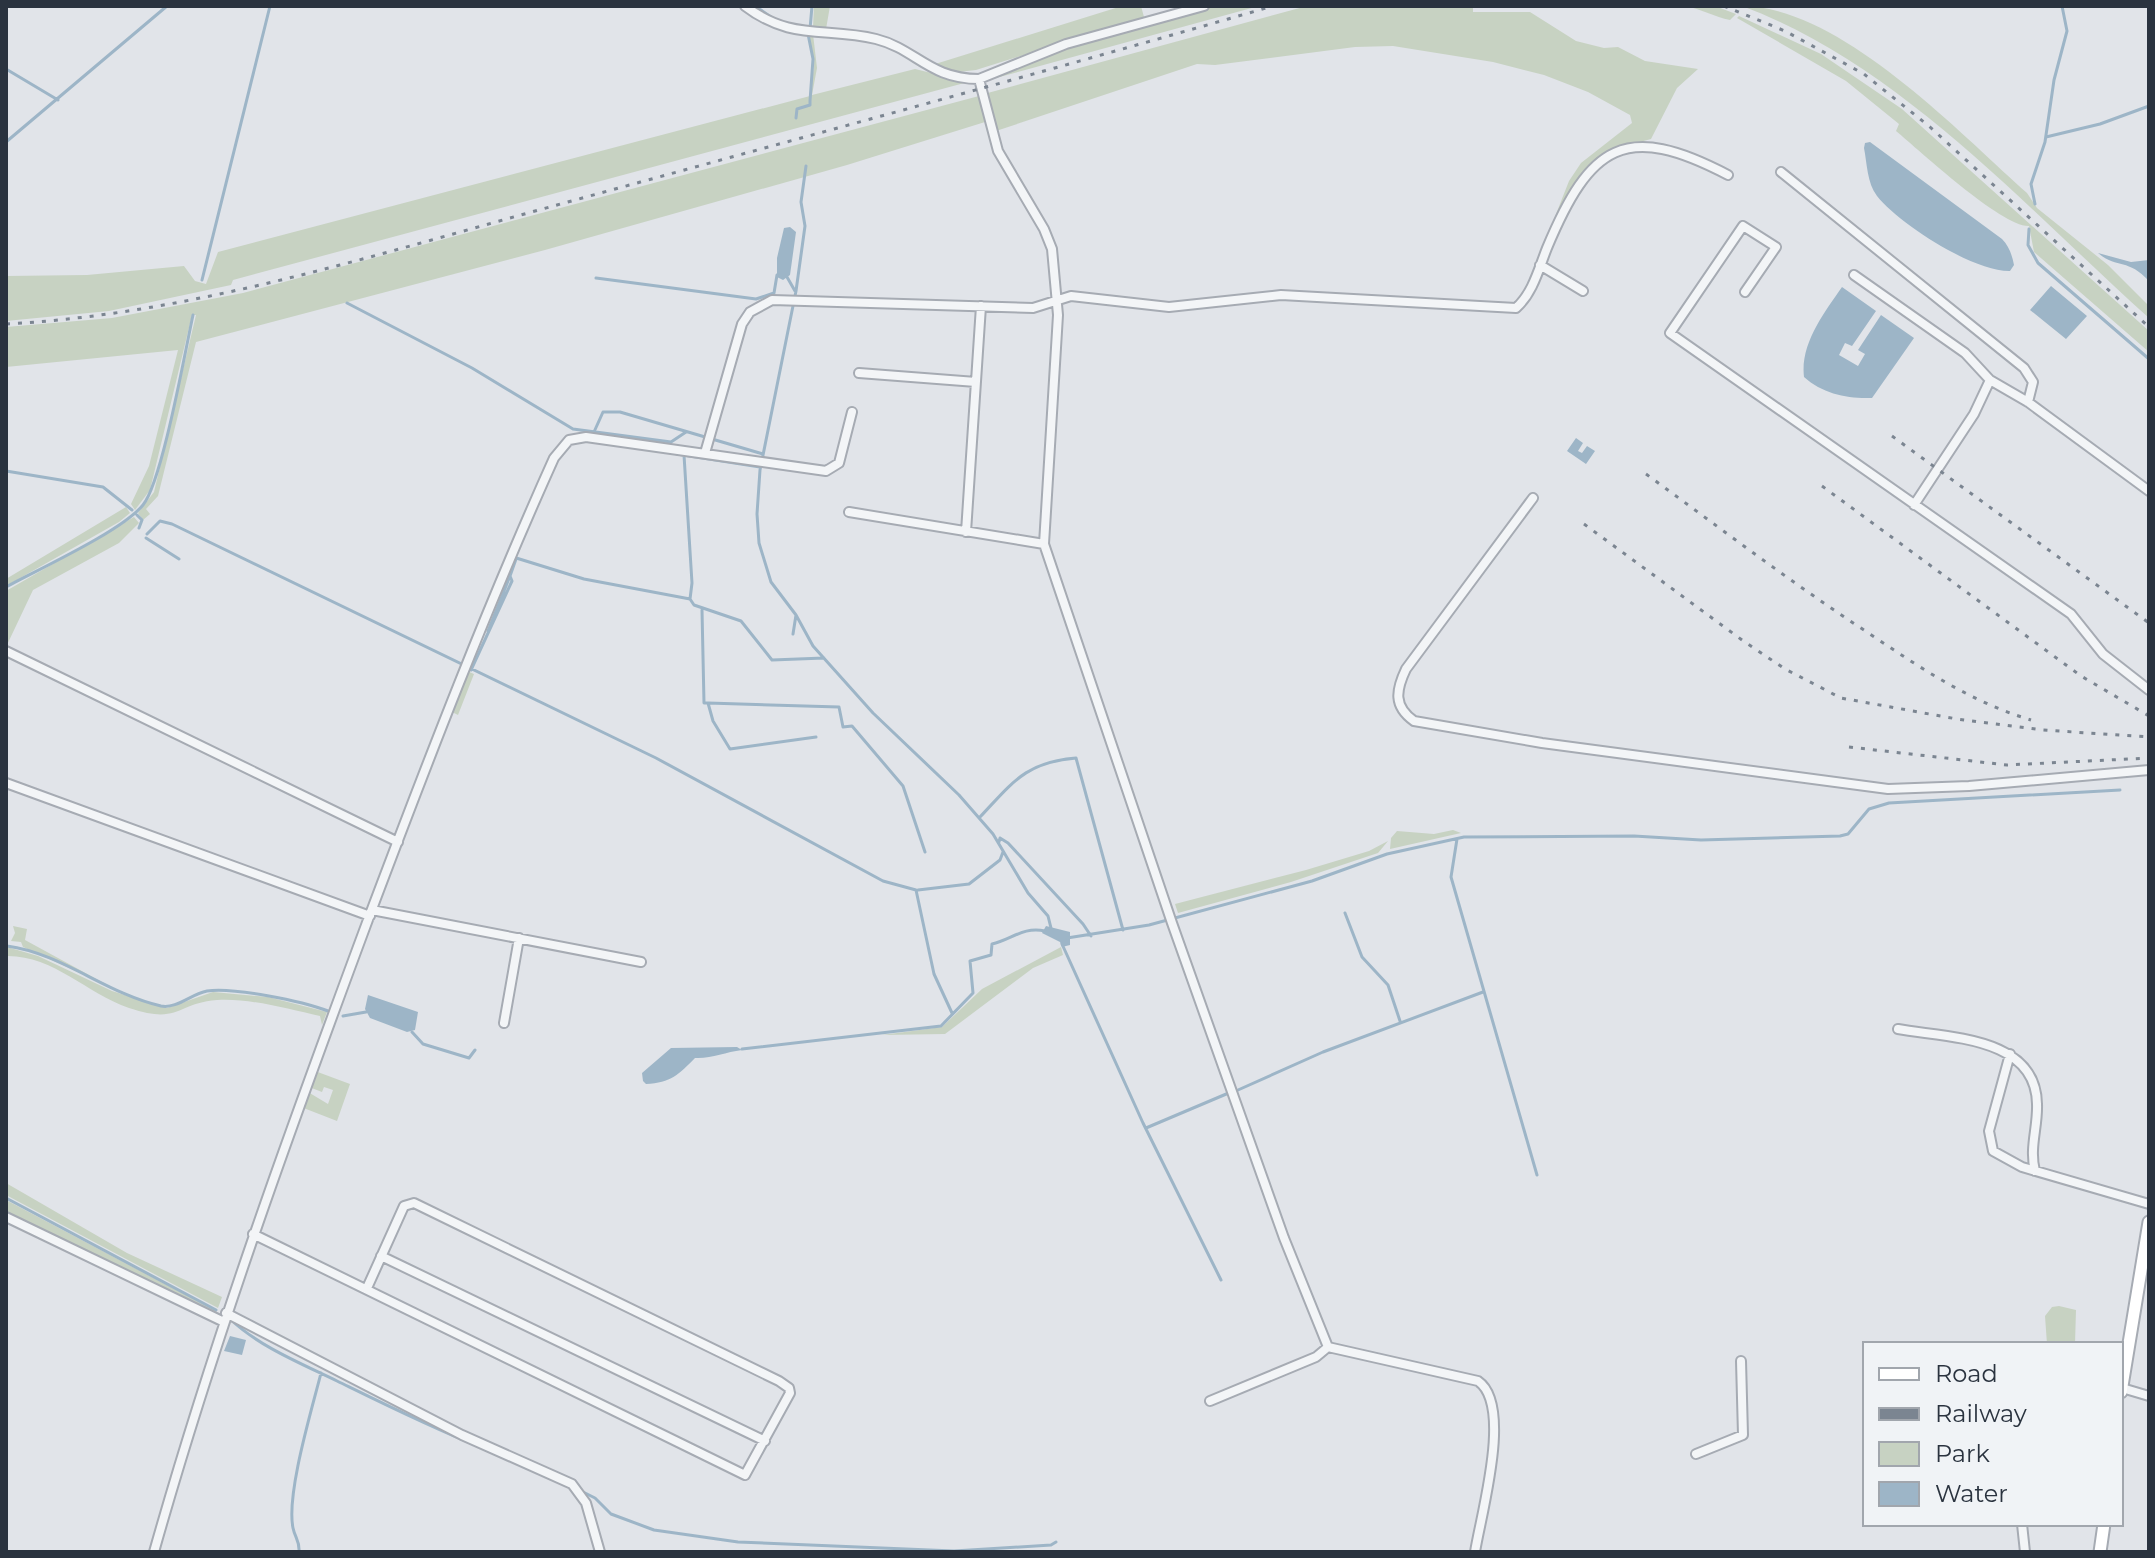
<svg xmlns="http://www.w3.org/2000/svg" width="2155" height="1558" viewBox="0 0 2155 1558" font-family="Montserrat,sans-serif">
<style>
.green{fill:#c7d2c2}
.water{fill:#9db5c7}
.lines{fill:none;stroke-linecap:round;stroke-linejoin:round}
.stream{stroke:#9db5c7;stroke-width:3}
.street-casing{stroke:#a6abb3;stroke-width:12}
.secondary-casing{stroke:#a6abb3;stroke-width:15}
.street{stroke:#f3f5f7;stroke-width:8}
.secondary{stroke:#fff;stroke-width:11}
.rail{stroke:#7b8591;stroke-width:3;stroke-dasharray:4 8;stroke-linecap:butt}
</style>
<rect width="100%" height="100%" fill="#e1e4e9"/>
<path class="green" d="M814,6h16l-4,23 -13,-2z
M1122,6h19l3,11 -168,53 -18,2 -26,-7z
M1213,6h46l-274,75 47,-22z
M1307,6h166v6h57l46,29 28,7 14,-1 27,14 53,8 -21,19 -26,51c-84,20 -93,77 -124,149l42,-107 12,-18 51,-40 -2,-8 -42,-23 -44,-17 -51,-13 -100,-16 -38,1 -140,18 -18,-1 -201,67 -12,-37z
M1685,6h30l21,8 -6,6c-15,-3 -29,-11 -45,-14z
M1742,6c97,0 216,125 285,187l10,15 71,57 41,41v12c-124,-111 -249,-253 -407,-312z
M1739,16l82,38 81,55 247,222v21l-115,-100 -5,-26c-27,1 -109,-75 -133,-95l3,-7 -53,-43 -109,-63z
M809,34h4l4,34 -5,27 103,-26 53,13 -735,198 -2,5 -122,26 -103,10v-45l81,-1 97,-9 11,15 11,3 12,-32 592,-156 4,-30z
M979,96l6,26 -138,43 -302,85 -349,92 -38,154 -12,13 4,5 -7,6 -5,-7 16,-21 42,-177h-4l-42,175 -15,20 -4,-6 18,-38 29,-116 -172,17v-40l106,-9 131,-25z
M126,507l4,6 -11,9 -113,64v-7z
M134,517l5,6 -20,20 -86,47 -27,57v-56z
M467,671l7,3 -16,41 -6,-3z
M1453,830l8,3 -71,16 1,-11 6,-7 37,3z
M1388,841l-10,12 -87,29 -113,31 -3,-9 131,-34 63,-19z
M13,926l14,3 -2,11 88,48 -90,-41 -2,-5 -10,-1 4,-8z
M7,947l31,9 74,35 55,17 46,-16 55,5 59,15 -5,13 -2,-9c-32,-7 -70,-18 -103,-16 -41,3 -37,25 -88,8 -43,-15 -76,-53 -123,-52z
M1061,947l2,8 -30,13 -88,66 -63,1 60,-8 40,-38z
M315,1071l35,13 -13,37 -36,-14 7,-15 20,12 5,-14 -9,-3 -2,5 -13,-5z
M6,1183l121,70 95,44 -4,11 -212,-113z
M6,1200l210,111 -1,3 -209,-100z
M2059,1306l17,4 -1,34h-28l-2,-28 7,-9z"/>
<path class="water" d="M1870,142l132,97c7,7 10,16 12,26l-4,6c-36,1 -111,-47 -133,-75 -10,-13 -10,-33 -13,-48l1,-5z
M790,227l6,5 -6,43 -7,5 -6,-3v-19l7,-30z
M2098,253l33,9 18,-2v21c-21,-23 -32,-12 -51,-28z
M2051,286l36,30 -21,23 -36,-29z
M1842,287l34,24 -24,35 -7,-3 -6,12 19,11 7,-12 -7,-4 23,-35 33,23 -42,60c-24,1 -49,-4 -68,-21 -4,-33 20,-64 38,-90z
M1576,438l7,5 -5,8 4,2 5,-7 8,5 -9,13 -19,-13z
M1046,926l24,6v13l-8,2 -2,-5 -18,-9z
M368,995l50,17 -3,18 -8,2 -37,-14 -5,-9z
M737,1047l5,3c-17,2 -31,9 -47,8 -16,16 -24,25 -49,26l-3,-3 -1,-8 29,-25z
M230,1336l16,4 -4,15 -18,-4z"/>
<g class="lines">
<path class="stream" d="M755,6l16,11
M810,29l2,-23
M6,69l52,31
M796,118l1,-9 13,-4v-4l3,-42 -5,-25
M2046,137l54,-13 49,-18
M6,142l161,-136
M806,166l-5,36 4,24 -9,65 -36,179 -3,44 2,29 12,39 25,33 17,31 60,67 86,82 34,39 35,59 20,23 3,12
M2035,204l-4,-20 14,-42 9,-62 13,-49 -5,-25
M2029,229l-1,16 10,18 111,96
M787,277l8,14
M596,278l160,21 18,-6 3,-18
M202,280l68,-274
M347,303l125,65 101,61 98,13 15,-10
M594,432l9,-20h17l143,42
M677,454l83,13
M684,455l8,128 -2,16 4,6 47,16 31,39 52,-2
M6,471l97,16 29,23
M137,515l5,5 -3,8
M147,534l13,-13 12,3 484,234 227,123 33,9 18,84 18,39
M146,538l33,21
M513,557l71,22 106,20
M6,587c33,-18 116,-56 137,-82 19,-23 42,-153 50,-190
M702,610l2,93h4l5,18 17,28 86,-12
M488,631l22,-55
M793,634l3,-19
M471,670l41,-89 -2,-5 6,-17
M708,703l131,4 4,20 9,-1 51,60 22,66
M6,787v4
M980,817c33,-35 46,-55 96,-59l47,172
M1457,839l-6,38 86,298
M999,842l1,-4 8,5 75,81 8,12
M918,890l51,-6 31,-24 3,-8
M1345,913l17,44 26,28 12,36
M1067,938l82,-13 163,-44 75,-27 77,-17 170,-1 67,4 139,-4 8,-2 21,-25 20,-6 231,-13
M1062,944l81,179 78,157
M7,946c54,7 100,48 154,60 16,3 30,-12 46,-15 26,-4 95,10 121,20
M343,1016l23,-4
M412,1032l11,12 46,14 6,-8
M742,1049l199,-23 32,-33 -3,-32 21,-6 1,-11c19,-4 31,-18 53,-13
M1238,1090l85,-38 160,-60
M1146,1128l85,-36
M6,1198l210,112
M230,1319c30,28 70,44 107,62 47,23 93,46 141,65
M581,1491l14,7 16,16 43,16 84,12 216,9 97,-6 5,-3
M299,1552c1,-11 -4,-14 -6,-24 -7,-34 19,-119 28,-155"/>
<g class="street-casing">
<path id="street" d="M745,6c46,35 80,21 131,33 40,10 53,40 103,40l19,72 46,78 8,20 6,66 -14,229 -195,-32
M979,79l87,-35 138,-38
M1781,172l243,196 9,14 -5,20
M1540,265l43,26
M1854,275l111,78 25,27 38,22 121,89
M1745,292l31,-45 -33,-21 -73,107 401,281 32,40 46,36
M859,373l117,9
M705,453l37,-129 8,-12 22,-12 261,8 38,-12 98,11 112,-12 235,13c17,-15 23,-40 31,-60 43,-103 78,-127 181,-73
M1533,498l-127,171c-10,21 -13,37 8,52l128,22 346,46 81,-3 180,-16
M1914,505l60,-91 16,-34
M966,532l15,-226
M1044,544l128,379 112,315 44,109 150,34c35,24 3,133 -3,171
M6,651l392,191
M6,783l364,133
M372,910l269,52
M504,1023l15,-85
M1898,1029c49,9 138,7 139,75 1,23 -8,44 -2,67
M2010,1054l-21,77 4,20 29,16 127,37
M6,1217l216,104
M253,1234l492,241 45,-82 -1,-5 -10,-7 -365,-178 -10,3 -37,82
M381,1256l384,185
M226,1313l236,122 110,49 14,19 14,49
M2122,1388l27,8
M1210,1401l106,-44 12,-10
M1696,1454l47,-19 -2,-74
M2022,1524l3,28
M154,1552c61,-216 137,-425 215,-635 58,-154 117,-308 185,-459l15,-18 17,-3 240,34 13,-8 13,-51"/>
</g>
<g class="secondary-casing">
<path id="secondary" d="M2121,1392l28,-170
M2100,1552l4,-28"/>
</g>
<use href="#street" class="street"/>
<use href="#secondary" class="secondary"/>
<path class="rail" d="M1724,6l61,25 79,43 66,53 219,200
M6,324c188,-10 371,-70 551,-119 239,-66 478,-130 716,-199
M1892,436l257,187
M1646,474c74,54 147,110 224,160 52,35 101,68 161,86
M1822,486l259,190 68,40
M1584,524l158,116 43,29 56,29 116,21 86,11 106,7
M1849,747l158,18 142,-7"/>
</g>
<rect width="2155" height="1558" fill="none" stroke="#2a333f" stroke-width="16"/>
<rect x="1863" y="1342" width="260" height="184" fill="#f0f3f6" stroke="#a1a6ad" stroke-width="2"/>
<rect x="1879" y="1368" width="40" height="12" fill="#ffffff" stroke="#a1a6ad" stroke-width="2"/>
<text x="1935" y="1382" font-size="24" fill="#2a333f">Road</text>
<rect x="1879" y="1408" width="40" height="12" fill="#7b8591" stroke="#a1a6ad" stroke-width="2"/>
<text x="1935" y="1422" font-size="24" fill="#2a333f">Railway</text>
<rect x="1879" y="1442" width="40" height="24" fill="#c7d2c2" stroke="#a1a6ad" stroke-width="2"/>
<text x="1935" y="1462" font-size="24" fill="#2a333f">Park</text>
<rect x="1879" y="1482" width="40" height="24" fill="#9db5c7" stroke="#a1a6ad" stroke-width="2"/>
<text x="1935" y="1502" font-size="24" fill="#2a333f">Water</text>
</svg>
